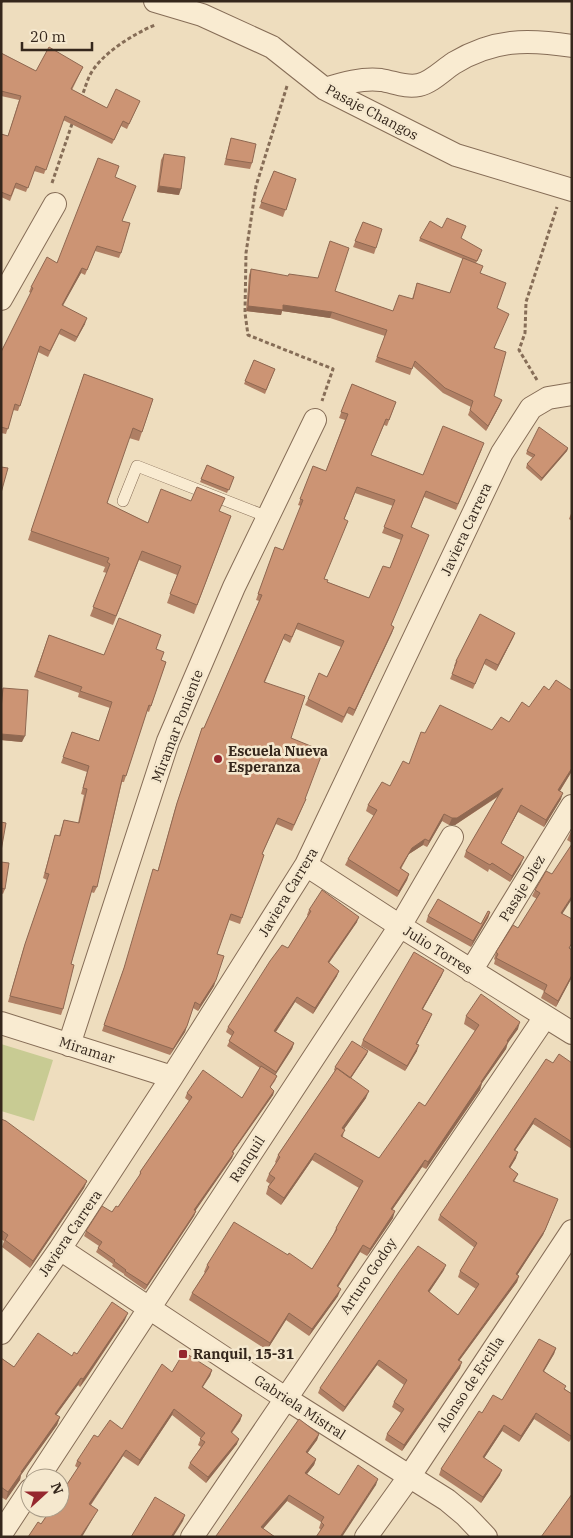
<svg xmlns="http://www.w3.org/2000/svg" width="573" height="1538" viewBox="0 0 573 1538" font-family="'IBM Plex Serif',serif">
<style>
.green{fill:#c8cb93}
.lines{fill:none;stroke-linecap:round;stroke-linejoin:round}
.lane-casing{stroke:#866d57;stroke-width:12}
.street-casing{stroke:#866d57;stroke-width:24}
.path{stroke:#866d57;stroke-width:3;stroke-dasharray:4 2.5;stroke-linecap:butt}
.lane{stroke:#f9ebd1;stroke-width:11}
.street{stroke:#f9ebd1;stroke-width:22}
.wall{fill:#af7f64;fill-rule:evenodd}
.shaded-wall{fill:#8f6851}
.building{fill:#cc9474;stroke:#8f6851;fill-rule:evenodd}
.poi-dot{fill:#95272e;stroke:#f5e8ce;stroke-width:2}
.labels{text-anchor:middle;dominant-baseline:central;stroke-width:5;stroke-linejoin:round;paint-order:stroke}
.street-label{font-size:14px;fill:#35271c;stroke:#f5e8ce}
.poi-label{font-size:14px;font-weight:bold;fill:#35271c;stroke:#f5e8ce;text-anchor:start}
</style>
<rect width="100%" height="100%" fill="#eeddbe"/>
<path class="green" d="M1,1044l52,16 -19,61 -33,-10z"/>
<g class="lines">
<g class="lane-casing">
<path id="lane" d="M123,501l14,-35 131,51"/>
</g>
<g class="street-casing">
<path id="street" d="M155,1l47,14 70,32 53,42 131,66 116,35
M325,89c19,-6 37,-11 56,-9 13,2 25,8 38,5 13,-3 24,-15 35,-22 40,-24 73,-24 118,-17
M1,299l54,-95
M306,865l94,61 172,107
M471,971l101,-165
M1,1023l171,54
M69,1045l99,-304 66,-154 81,-167
M60,1249l225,149 162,102 18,15 21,22
M1,1333l59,-84 112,-172 134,-212 196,-412 29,-45 17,-10 24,-4
M38,1478l362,-552 52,-89
M1,1534l29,-44
M192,1537l353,-520
M366,1537l43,-60 163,-246"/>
</g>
<path class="path" d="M1,2l1,-1
M287,86l-31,100 -10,67 -1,60 3,22 85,34 -11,32
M81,99c3,-8 5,-15 8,-22 10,-22 44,-43 66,-52
M52,183l21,-62
M537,380l-18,-30 6,-17 1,-31 31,-95"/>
<use href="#lane" class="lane"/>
<use href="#street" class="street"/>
</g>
<path class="wall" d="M1,53l35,18 47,-4 -11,23 35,18 31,-3 -11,24 -6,-3 -9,18 -49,-24 -19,54 -10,-3 -8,21 -11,-4 -5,13 -9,-4v-63l7,2 11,-36 -18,-4z
M231,138l21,25 -2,6 -26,-4z
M164,154l15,41 -22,-3 4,-32z
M274,171l22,8 -13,38 -24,-9z
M115,177l7,44 -1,32 -2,5 -24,-7 -10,24 -4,-2 -19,33 23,18 -10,18 -16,-8 -11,23 -10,-5 -20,59 -5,-1 -7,24 -5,-1v-81l30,-59 -2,-1 2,-5 26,-24z
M363,222l13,26 -2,6 -21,-7z
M420,238l41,1 20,15 -5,9 4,10 17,35 -2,40 -1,48 6,9 -14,26 -18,-16 3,-8 -28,-14 -30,-27 -3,9 -35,-13 10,-26 -55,-18 -48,-7 -1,4 -35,-4 3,-36 2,-6 84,22 58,20 19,-12 5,-16 33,10 13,-34 -44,-18z
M254,360l21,9 -10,25 -21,-10z
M84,374l69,25 -14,42 -10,-3 -22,65 41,20 71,-11 12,4 -37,98 -27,-11 10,-28 -38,-15 -26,65 -23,-9 17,-43 -4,-1 2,-5 -77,-27z
M352,384l44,18 -9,24 -3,-1 -13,30 52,20 59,-26 -26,61 -32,-13 -13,30 -20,98 3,2 -41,89 -6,-3 -5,10 -37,-18 3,-6 19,-22 14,-30 -45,-18 -6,14 -7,-4 -18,43 26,56 14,61h1l-14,32 -16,-7 -14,30 2,1 -24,69 -11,-4 -12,34 -3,32 -16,25 -5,-3 -8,24 -15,23 -68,-24 56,-161 17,-61 27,-81h2l55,-127 -3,-1 19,-53 8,3 18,-44 -3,-1 15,-39 13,5 19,-51 -6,-2zM355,493l38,13 -11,27 19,7 -11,28 -21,30 -42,-16 -3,-3 20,-59z
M568,448l-1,3 -26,30 -15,-13 1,-4 6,-6 -7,-4 1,-3z
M207,465l27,12 -7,16 -27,-11z
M572,511v10l-3,-2z
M515,633l-2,5 -17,33 -12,-7 -11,25 -23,-10 5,-12 -1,-1 2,-5z
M49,635l55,20 52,-6 5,11 5,2 -17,50 -2,-1 -23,71h-2l-25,105 -3,6 -3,-1 -20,72 -8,45 -2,6 -53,-13 15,-52 24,-70 -4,-2 12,-43 4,1 5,-16 14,3 6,-28 -3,-1 6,-22 -26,-9 11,-31 27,9 11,-33 -32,-11 1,-4 -45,-16z
M3,688l19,54 -21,-2v-47z
M572,688v83l-12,20 1,8 -17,28 -26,-15 -17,31 20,21 -11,18 -21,-13 -1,3 -24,-15 2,-6 33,-55 -44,29h-6l-7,-4 -15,26 -4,-2 -14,9 -8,15 8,5 -2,6 -10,17 -52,-32 3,-6 26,-43 -8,-5 2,-6 22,-19 19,-22 16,-31 67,-3 17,-8 20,-15 20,-17h22z
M572,829v14l-5,-3z
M1,862l4,27 -2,5 -2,-1z
M546,871l17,43 7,35 2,28 -16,30 -15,-9 3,-7 -50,-27 1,-4 -1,-1 2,-7 22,-24 19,-29 -5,-3 3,-6z
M309,910l48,12 -28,41 8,13 -24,38 -18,-12 -19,30 18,11 -2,6 -17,26 2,1 -2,5 -5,7 4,3 -1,4 -40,57 -1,6 -36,52v1l-2,5 -49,74 -21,-15v-1l-12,-8 1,-2 -17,-12 3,-6 -15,-10 2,-5 32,-24 21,-30 1,-5 49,-71 -4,-3 2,-5 55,5 18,-30 -33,-22 5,-10 -6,-4 2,-5 60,-79 20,-32 -1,-1z
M490,912l-2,6 -17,29 -45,-25 2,-6 53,8z
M442,975l-19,34 7,10 -13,25v7l-12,20 -44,-25 2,-6z
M466,1016l52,13 -10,13 -2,7 -24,34 -2,7 -54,79 -4,-2 -30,43 1,8 -26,38 -7,-4 -22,35v9l-29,40 -23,-16 -19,30 -78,-50 3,-7 13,-20 -1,-1 3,-7 81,-10 24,14 21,-34 3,-7 23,-40 -47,-28 -31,45 -15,-11 2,-7 2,-3 -4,-3 3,-7 7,-11 -1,-1 3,-7 57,-84 -1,-1 1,-3 32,-13 -16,24 15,20 -22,31 -1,8 36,21 46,-52 50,-75 -11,-7z
M553,1063h19v86l-39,-25 -18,26 1,8 -6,10 8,6 -4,8 42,22 -13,31 -26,40 2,1 -2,6 -58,79 1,7 -58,83 -17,-11 2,-6 14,-21 -9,-6 2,-5 10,-17 -27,-20 -34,47 -25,-19 2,-5 124,-118 -15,22 29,23 18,-26 -18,-12 2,-6 15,-23 -37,-28 2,-5z
M1,1119l86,62 -3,7 -54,80 -28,-21 2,-6 -3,-2z
M125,1320l-39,59 -6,8 -2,-2 -22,30 4,2 -3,8 -36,50 -1,5 -14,20 -5,-3v-139l13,9 58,-11 5,-2z
M556,1348l-2,6 -10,17 21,18 7,5v44l-3,4 -35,-23 -15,23 -17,-11 -18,27 16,17 -19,28 -42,-28 2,-6 41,-56 20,-13z
M212,1370l-2,6 -7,11 39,28 -2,6 -8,12 5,11 -31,39 -18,-15 2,-5 11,-16 -3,-2 3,-7 -29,-23 -34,51 -15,-10 -32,49 4,10 -54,9 37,-56 -3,-2 2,-5 21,-24 24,-8 50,-57z
M319,1434l-2,6 -10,13 9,6 -2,6 -7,9 32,21 37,-10 -55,45 -2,-2 2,-6 -34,-21 -24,28 12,8h-59z"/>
<path class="shaded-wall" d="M159,186l22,3 -2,6 -22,-3z
M82,268l-1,5 -21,38 2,-6z
M283,305l49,7 -2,6 -48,-7 -1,4 -35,-4 2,-5z
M87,318l-2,6 -10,18 2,-5z
M502,400l-2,5 -14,26 2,-5z
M568,448l-1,3 -26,30 1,-3z
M394,627l-2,6 -39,83 2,-6z
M515,633l-2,5 -17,33 2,-6z
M1,734l24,2 -3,6 -21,-2z
M572,768v3l-16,26 2,-7z
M503,788l-2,6 -46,31h-6l3,-7z
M563,793l-2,6 -17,28 2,-7z
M521,805l-3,7 -20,37 3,-6z
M444,814l-2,7 -15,26 2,-6z
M425,839l-2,6 -14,9 -12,20 3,-6 12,-20z
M524,857l-3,7 -11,18 2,-6z
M409,874l-2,6 -10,17 2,-6z
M572,896v3l-13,20 2,-6z
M490,912l-2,6 -17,29 2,-6z
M359,917l-2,5 -31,45 2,-5z
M444,970l-2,5 -22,39 2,-5z
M339,971l-2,5 -24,38 2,-6z
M572,975v2l-16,30 2,-6z
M216,980l-2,6 -16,25 2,-6z
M297,997l-2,5 -22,34 1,-5z
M432,1014l-2,5 -16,30 2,-5z
M520,1022l-2,7 -10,14v-1l-2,7 -24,34 -2,7 -54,79 2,-7z
M187,1026l-2,6 -15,23 3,-6z
M294,1043l-2,6 -18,28 2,-5z
M419,1045l-2,6 -12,20 2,-5z
M368,1051l-1,3 -18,27 1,-3z
M274,1091l-1,4 -43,61 2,-4z
M369,1091l-3,7 -26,37 2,-7z
M535,1118l-2,6 -21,31 2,-5z
M518,1152l-2,6 -9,15 2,-6z
M234,1153l-2,5 -39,56 1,-4z
M315,1153l-3,7 -31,45 3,-7z
M425,1160l-3,7 -34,49 3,-7z
M87,1181l-3,7 -54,80 3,-7z
M558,1199l-15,36 -29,45 2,-6z
M196,1211l-2,5 -49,74 2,-5z
M395,1211l-2,7 -26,38 3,-7z
M363,1245l-3,7 -26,41 3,-7z
M446,1265l-2,5 -18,27 2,-6z
M519,1276l-2,6 -61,83 2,-5z
M341,1289l-3,7 -29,40 3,-7z
M128,1313l-3,7 -45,67 3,-8z
M289,1313l-3,7 -19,30 3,-7z
M556,1348l-2,6 -13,22 2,-5z
M379,1360l-2,5 -34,47 2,-5z
M462,1362l-2,6 -58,83 2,-6z
M212,1370l-2,6 -11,16 3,-5z
M81,1378l-3,7 -26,36 3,-7z
M174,1409l-2,6 -34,51 2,-6z
M536,1413l-2,6 -15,23 2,-6z
M242,1415l-2,6 -12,16 3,-5z
M60,1417l-3,8 -36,50 -1,5 -14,20 2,-8 13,-20z
M504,1425l-2,6 -21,32 2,-6z
M319,1434l-2,6 -13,18 2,-6z
M239,1439l-2,5 -31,39 2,-6z
M126,1450l-3,6 -36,54 2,-6z
M316,1459l-2,6 -11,14 2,-6z
M502,1470l-2,5 -19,28 2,-6z
M378,1479l-2,6 -34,52h-2z
M289,1495l-2,6 -28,32 2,-6z
M98,1510l-3,5 -13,22h-2z
M185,1515l-2,6 -10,16h-2z"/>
<path class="building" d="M49,47l34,20 -12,22 36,19 9,-19 24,12 -11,23 -6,-3 -9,19 -49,-24 -19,54 -10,-4 -8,22 -12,-5 -5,13 -10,-4v-58l7,2 13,-40 -20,-5v-38l35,18z
M231,138l25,6 -4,19 -26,-4z
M164,154l21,3 -4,32 -22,-3z
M98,158l21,8 -4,11 21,9 -14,35 8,2 -9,30 -24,-7 -10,24 -5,-2 -20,37 25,13 -10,19 -16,-8 -11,22 -10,-5 -20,60 -5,-2 -7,25 -7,-2v-75l32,-64 -2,-1 16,-30 10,6z
M274,171l22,8 -10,31 -25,-8z
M447,218l19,8 -5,12 21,12 -5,11 -57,-23 10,-17 12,7z
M363,222l19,7 -6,19 -21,-7z
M330,241l19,7 -14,43 58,20 6,-16 14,4 4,-16 33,10 13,-35 20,8 -3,7 26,10 -9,25 12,6 -15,34 12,4 -12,44 8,4 -14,26 -18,-16 3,-9 -28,-13 -30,-27 -3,8 -35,-12 10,-27 -55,-18 -49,-7v5l-35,-4 3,-37 37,7 1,-2 29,4z
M254,360l21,9 -9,21 -21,-9z
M84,374l69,25 -11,33 -9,-4 -26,75 41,20 13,-34 30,12 6,-14 28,11 -6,13 12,5 -34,89 -27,-11 11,-28 -39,-15 -26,65 -23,-9 17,-43 -3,-2 2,-4 -78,-27z
M352,384l44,18 -7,18 -3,-1 -15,36 52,20 20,-49 41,17 -26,61 -32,-13 -15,36 18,8 -38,90 3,2 -39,83 -6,-3 -5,10 -36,-18 11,-26 8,4 17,-36 -46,-18 -6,14 -7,-3 -21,48 41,14 -14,42 32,13 -18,48h1l-12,26 -16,-7 -16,36 2,1 -22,63 -11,-4 -14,40 7,2 -8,24 -16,25 -5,-3 -8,24 -14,23 -69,-24 20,-57 29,-99 5,2 19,-68 25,-75h2l58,-133 -4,-1 17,-47 8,3 20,-50 -3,-1 13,-33 13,5 22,-57 -7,-2zM357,487l38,13 -11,27 19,8 -13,33 -7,-2 -14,32 -42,-16 1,-2 -4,-1 24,-58 -4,-2z
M539,427l29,21 -26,30 -15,-14 8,-9 -8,-4z
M207,465l27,12 -5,13 -28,-11z
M1,467l7,1 -7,25z
M480,614l35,19 -17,32 -12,-6 -11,25 -23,-10 5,-13h-1z
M119,618l42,17 -5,14 8,3 -3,8 5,2 -15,44 -2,-1 -23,71 -3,-1 -26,112 -4,-1 -22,78 3,1 -11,44 -53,-13 15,-52 24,-70 -4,-1 10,-38 5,1 4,-16 15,3 8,-34 -4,-1 6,-22 -26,-9 9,-25 27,9 13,-39 -32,-11 2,-4 -45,-16 12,-36 55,20z
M556,680l15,10 1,-2v80l-14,22 5,3 -17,27 -25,-15 -20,38 23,14 -12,19 -20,-13 -2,2 -24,-14 37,-63 -46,30h-5l-8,-4 -15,27 -4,-2 -13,9 -12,20 9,6 -10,17 -51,-32 29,-49 -9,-5 14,-23 8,4 13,-25 6,3 12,-32 4,1 15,-28 52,25 9,-13 8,5 13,-20 7,5 15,-21 5,4z
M3,688l25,2 -3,46 -24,-2v-25z
M1,822l5,1 -5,28z
M572,844v52l-11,17 11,6v24l-3,5 3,2v25l-14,26 -14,-9 3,-7 -51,-27 2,-4 -2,-2 17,-27 5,3 22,-35 -5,-3 11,-19 6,3z
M1,862l8,1 -4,26 -4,-1z
M322,890l37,27 -31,45 11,9 -24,37 -18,-11 -23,34 20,12 -18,29 -47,-31 5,-9 -6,-5 42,-66 12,-16 6,3 23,-37 -2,-1z
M438,899l43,25 7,-13 2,1 -17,29 -45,-25z
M414,952l30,18 -22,39 10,5 -16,30 3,1 -12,21 -44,-26z
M481,994l39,28 -13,19 1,1 -27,40h1l-54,80 -3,-2 -34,49 4,2 -25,38 -7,-4 -26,41 4,3 -29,40 -23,-16 -19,30 -78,-50 17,-26 -2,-2 27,-43 54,33 1,-2 23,16 25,-40 -1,-1 27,-47 -48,-28 -31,45 -16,-11 7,-9 -6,-4 11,-17 -2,-2 59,-87 32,23 -27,37 3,2 -4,6 38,22 40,-56 6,4 54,-81 -13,-9z
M352,1041l16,10 -18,27 -15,-11z
M559,1054l13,9v79l-37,-24 -21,32 4,2 -9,15 9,7 -5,7 45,18 -13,31 -29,44 3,2 -61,84 4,2 -58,83 -17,-11 17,-25 -10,-7 13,-22 -28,-20 -34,47 -25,-19 79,-116 19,-26 28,19 -18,26 30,24 21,-31 -19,-13 17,-28 -37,-28 98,-144 8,-12 7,4z
M261,1066l16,10 -7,11 4,4 -42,61 2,1 -40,57 2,1 -49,74 -22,-14 1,-1 -12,-9 1,-1 -17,-12 4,-6 -16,-11 16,-25 10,6 4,-6 2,1 23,-34 -1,-1 52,-75 -5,-4 16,-23 39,28z
M1,1119l5,2 81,60 -54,80 -28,-21 3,-5 -7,-5z
M112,1302l16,11 -40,59 -5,7 -2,-1 -26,36 5,3 -39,55h1l-14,20 -7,-5v-129l13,9 24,-34 34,23 2,-4 3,2z
M539,1339l17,9 -13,23 23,15 -2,3 8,5v42h-1l-35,-23 -15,23 -17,-11 -21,32 19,13 -19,27 -42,-28 38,-58 3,2 11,-18 9,5z
M184,1352l28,18 -10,17 40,28 -11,17 8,7 -31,38 -18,-14 15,-21 -5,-3 5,-6 -31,-24 -34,51 -14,-10 -37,54 9,6 -18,27h-52l10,-15 3,2 11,-16h8v-13l21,-32 -4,-2 17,-26 4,2 12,-17 12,9 40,-65 10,8z
M299,1419l20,15 -13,18 10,7 -11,14 34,22 19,-30 20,14 -38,58h-24l8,-12 -3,-3 3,-5 -35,-22 -28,32 14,10h-57l-2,-1z
M572,1494v43h-31z
M155,1497l30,18 -14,22h-40z"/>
<g class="poi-dot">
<circle cx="218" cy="759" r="5"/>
<rect x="178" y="1349" width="10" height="10" rx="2.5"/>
</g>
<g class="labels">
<g class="street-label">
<text transform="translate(372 112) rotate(28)">Pasaje Changos</text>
<text transform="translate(466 529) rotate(-65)">Javiera Carrera</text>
<text transform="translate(177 726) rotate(-69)">Miramar Poniente</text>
<text transform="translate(522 888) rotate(-59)">Pasaje Diez</text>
<text transform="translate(288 892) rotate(-59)">Javiera Carrera</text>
<text transform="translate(438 950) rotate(32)">Julio Torres</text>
<text transform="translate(87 1050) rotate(18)">Miramar</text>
<text transform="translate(247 1159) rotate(-57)">Ranquil</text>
<text transform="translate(70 1233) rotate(-56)">Javiera Carrera</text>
<text transform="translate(368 1276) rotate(-56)">Arturo Godoy</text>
<text transform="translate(470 1384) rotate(-57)">Alonso de Ercilla</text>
<text transform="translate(300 1407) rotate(33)">Gabriela Mistral</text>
</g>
<g class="poi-label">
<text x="228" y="751">Escuela Nueva<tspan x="228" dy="16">Esperanza</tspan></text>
<text x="193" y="1354">Ranquil, 15-31</text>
</g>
</g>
<rect width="573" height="1538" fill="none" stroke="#35271c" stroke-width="5"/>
<g transform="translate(45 1493) rotate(69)"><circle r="24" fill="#f5e8ce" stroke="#a89b87"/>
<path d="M0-4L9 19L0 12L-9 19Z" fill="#95272e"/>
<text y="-8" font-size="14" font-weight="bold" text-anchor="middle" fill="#35271c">N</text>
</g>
<path d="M22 42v8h70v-8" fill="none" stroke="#35271c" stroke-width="2.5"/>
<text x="30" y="42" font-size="15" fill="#35271c" stroke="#f5e8ce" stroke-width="4" paint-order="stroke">20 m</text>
</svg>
